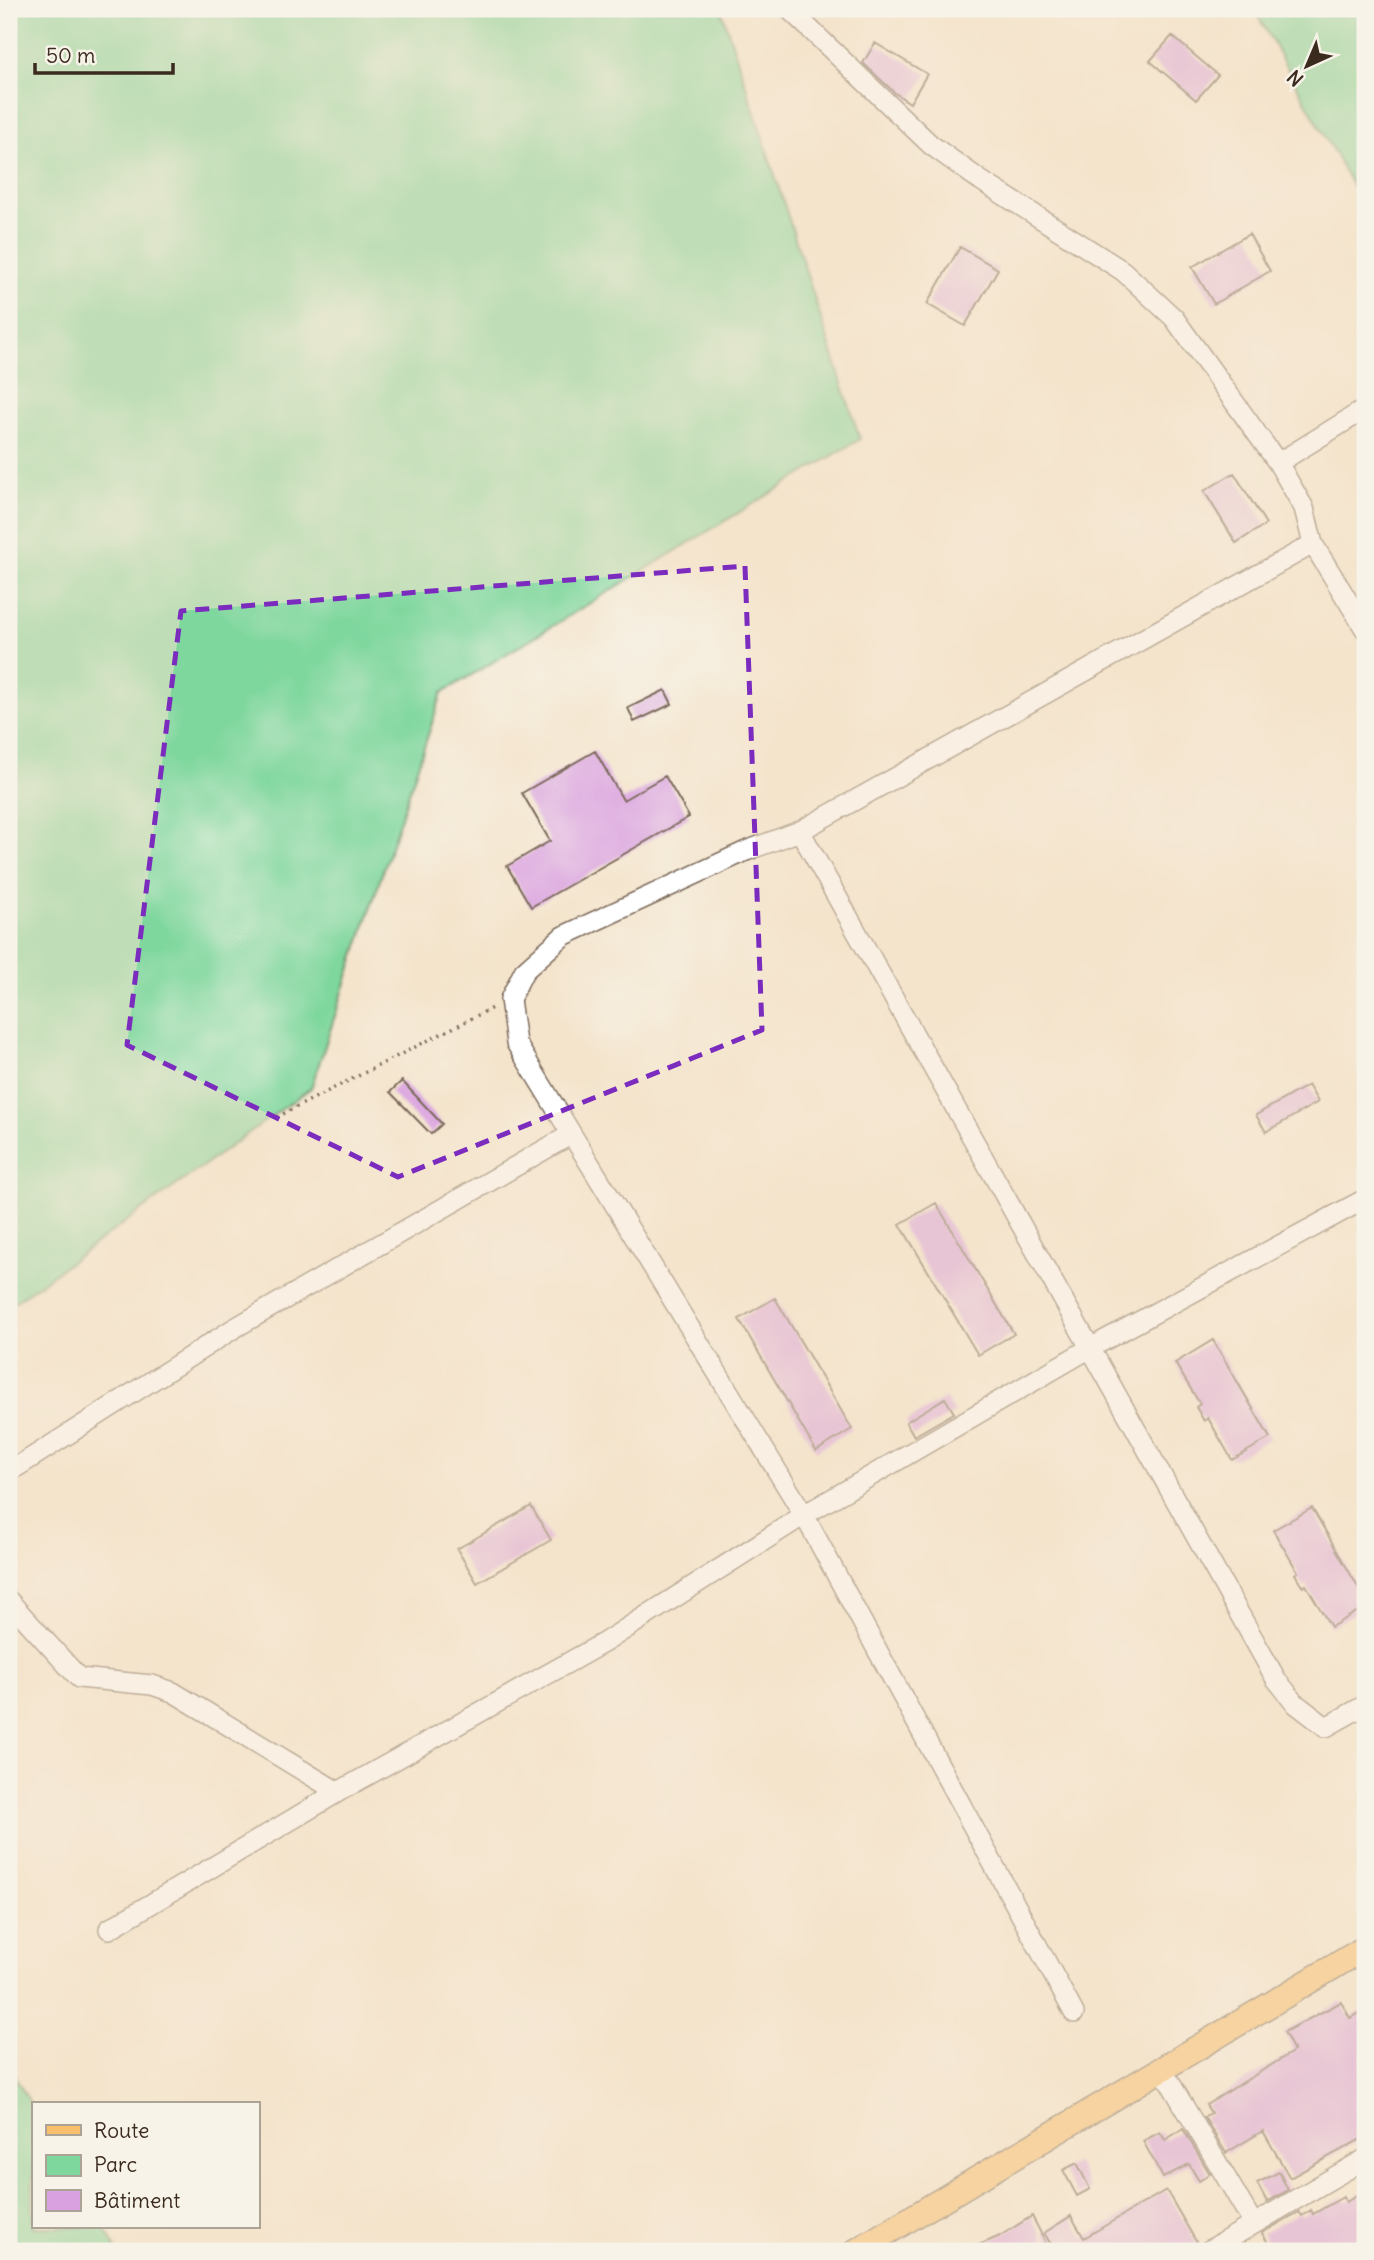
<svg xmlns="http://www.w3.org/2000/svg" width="1374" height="2260" viewBox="0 0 1374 2260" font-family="Delius,sans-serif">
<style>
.green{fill:#7ed79d;stroke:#5c805e;stroke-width:2}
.building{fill:#daa1e0}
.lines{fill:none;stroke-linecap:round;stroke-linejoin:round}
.minor-casing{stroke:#7c6b5b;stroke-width:22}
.major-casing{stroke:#7c6b5b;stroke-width:27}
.path{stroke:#7c6b5b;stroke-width:3.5;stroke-dasharray:2 5;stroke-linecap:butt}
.minor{stroke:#fff;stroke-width:19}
.major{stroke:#f8bf6c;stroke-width:24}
.marked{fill:none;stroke:#7b2cbf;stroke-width:5;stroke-dasharray:14 9;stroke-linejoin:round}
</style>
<rect width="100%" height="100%" fill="#f7f3e8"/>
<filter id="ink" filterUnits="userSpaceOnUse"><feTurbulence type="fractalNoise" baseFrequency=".0143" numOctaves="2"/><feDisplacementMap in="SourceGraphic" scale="14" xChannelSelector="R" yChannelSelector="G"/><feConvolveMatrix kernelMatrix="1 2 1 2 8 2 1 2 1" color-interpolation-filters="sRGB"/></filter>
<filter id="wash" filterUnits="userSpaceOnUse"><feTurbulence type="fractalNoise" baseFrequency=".00686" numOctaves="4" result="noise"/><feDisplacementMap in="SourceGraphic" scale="28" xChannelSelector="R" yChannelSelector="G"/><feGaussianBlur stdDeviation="1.57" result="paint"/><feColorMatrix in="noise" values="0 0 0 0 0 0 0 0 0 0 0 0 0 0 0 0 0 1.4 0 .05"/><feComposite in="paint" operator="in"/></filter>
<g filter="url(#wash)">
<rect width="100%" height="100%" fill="#f4e4cc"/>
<path class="green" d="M9,9h712l139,430 -418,254 -131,395 -302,218z
M1254,9h111v199z
M9,2066l24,42v119h70l14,24h-108z"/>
<g id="blocks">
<path class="building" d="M1172,36l46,39 -22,25 -46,-39z
M875,43l52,31 -17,29 -15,-10 -32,-30z
M1249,234l21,37 -56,33 -22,-37z
M960,247l38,22 -33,57 -38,-22z
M1234,473l32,51 -30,19 -32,-52z
M665,690l7,14 -38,18 -6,-14z
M595,751l28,49 42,-24 24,41 -158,90 -24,-41 43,-25 -28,-48z
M402,1081l40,43 -11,10 -41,-42z
M1308,1085l10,17 -52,30 -10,-17z
M936,1203l78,131 -36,21 -78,-131z
M775,1298l77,131 -36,22 -77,-132z
M1213,1340l57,98 -38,22 -24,-42 -4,3 -8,-14 4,-3 -25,-41z
M945,1398l9,15 -40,23 -8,-14z
M531,1506l20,34 -74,43 -20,-34z
M1312,1508l53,91v8l-34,20 -25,-42 -3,2 -8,-13 3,-2 -25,-42z
M1341,2002l9,16 15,-9v128l-75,41 -27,-47 -37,22 -22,-36 7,-4 -5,-8 88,-54 -10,-19z
M1183,2129l27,45 -11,7 -10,-17 -26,14 -20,-37 17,-9 5,8z
M1077,2163l13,26 -13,7 -14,-26z
M1279,2172l9,18 -21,12 -10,-19z
M1166,2190l31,53 -12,8h-125l-4,-8 -4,3 -8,-13 27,-17 13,22z
M1365,2191v60h-92l-11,-18 37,-21 3,4 9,-6 2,4 30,-17 3,5z
M1032,2216l14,27 -15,8h-66l35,-15z"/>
</g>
</g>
<g filter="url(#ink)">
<use href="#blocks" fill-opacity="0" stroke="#7c6b5b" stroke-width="2"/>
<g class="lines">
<g class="minor-casing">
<path id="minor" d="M789,9l142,136 49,35 143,91 51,47 104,145 26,45 9,36 52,85
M1278,463l87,-54
M1313,544l-513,287 476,848 20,25 30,23 39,-22
M800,831l-54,20 -183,85 -39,35 -14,28 6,44 288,472 270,498
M9,1472l224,-143 337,-194
M9,1601l70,77 73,7 21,7 165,100
M109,1929l229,-137 267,-150 199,-127 288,-168 273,-148
M1162,2069l91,154
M1208,2251l157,-92"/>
</g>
<g class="major-casing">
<path id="major" d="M856,2251l509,-303"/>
</g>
<path class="path" d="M277,1117l215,-109"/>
<use href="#minor" class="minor"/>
<use href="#major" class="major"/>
</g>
</g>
<path d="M0 0H1374V2260H0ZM745,566l17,464 -364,147 -271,-132 54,-434z" fill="#f4e4cc" fill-opacity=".55" fill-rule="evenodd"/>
<path class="marked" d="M745,566l17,464 -364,147 -271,-132 54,-434z"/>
<rect width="1374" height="2260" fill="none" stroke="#f7f3e8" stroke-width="35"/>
<rect x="32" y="2102" width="228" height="126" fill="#f7f3e8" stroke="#aca397" stroke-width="2"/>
<rect x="46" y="2125" width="35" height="10" fill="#f8bf6c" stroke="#aca397" stroke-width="2"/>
<text x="94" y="2138" font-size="21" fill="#3b2a1e">Route</text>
<rect x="46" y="2155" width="35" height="21" fill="#7ed79d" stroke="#aca397" stroke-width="2"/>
<text x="94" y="2172" font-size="21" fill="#3b2a1e">Parc</text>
<rect x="46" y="2190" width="35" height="21" fill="#daa1e0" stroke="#aca397" stroke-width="2"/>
<text x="94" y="2208" font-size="21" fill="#3b2a1e">Bâtiment</text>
<g transform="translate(1307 66) rotate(224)" stroke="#f7f3e8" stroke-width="5" paint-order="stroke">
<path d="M0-5L12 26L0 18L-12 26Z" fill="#3b2a1e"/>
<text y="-10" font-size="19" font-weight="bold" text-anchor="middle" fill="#3b2a1e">N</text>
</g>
<path d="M35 63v10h138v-10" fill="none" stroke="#3b2a1e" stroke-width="3.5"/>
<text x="46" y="63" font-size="21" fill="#3b2a1e" stroke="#f7f3e8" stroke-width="5" paint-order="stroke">50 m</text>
</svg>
